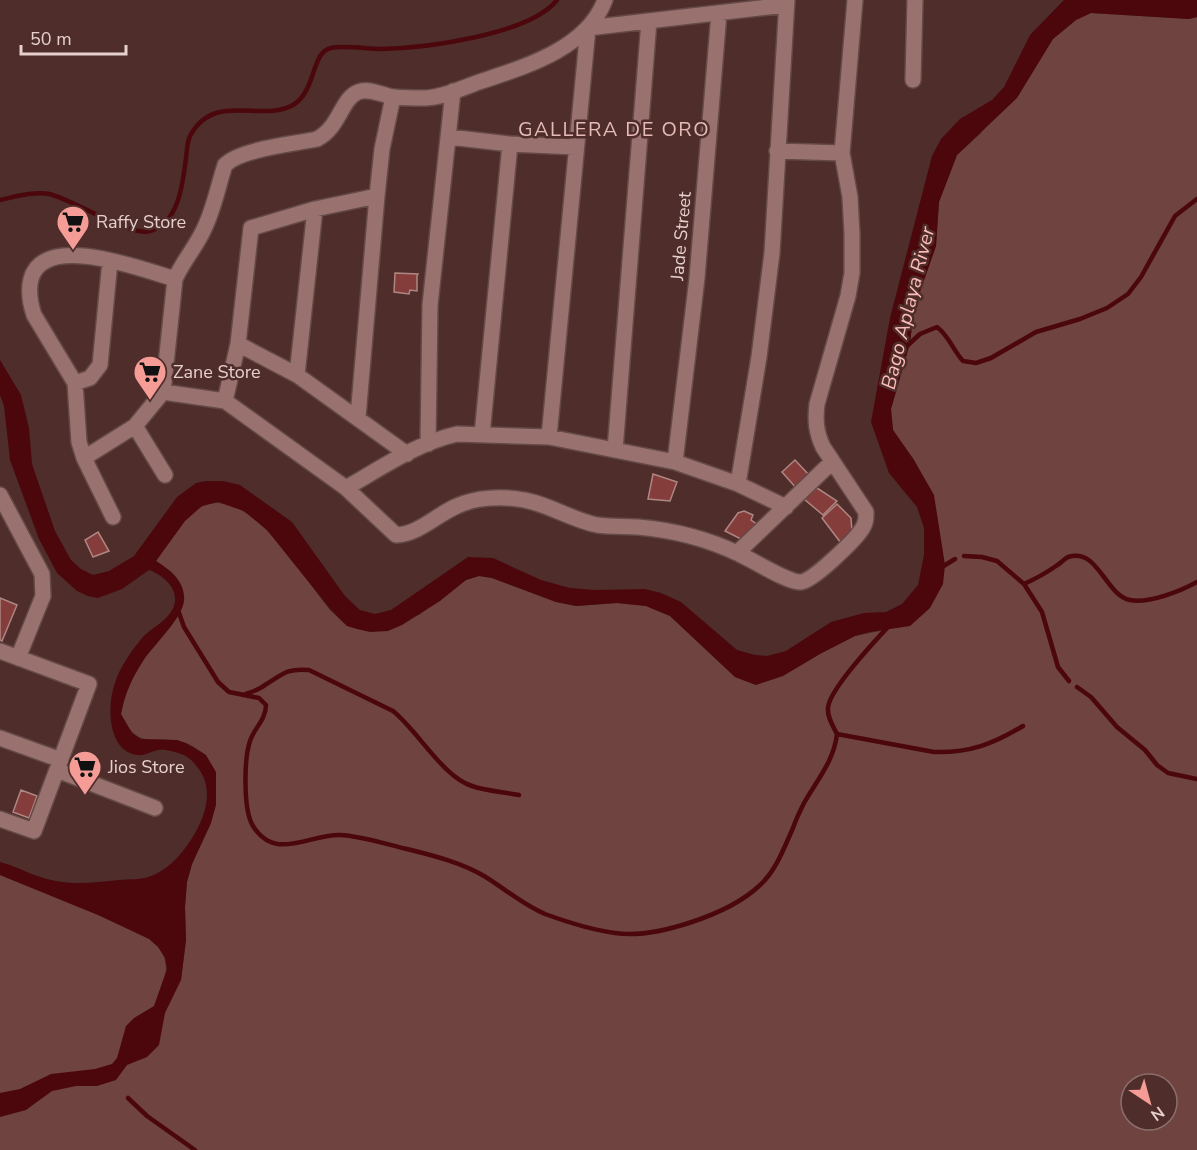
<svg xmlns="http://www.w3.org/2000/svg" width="1197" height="1150" viewBox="0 0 1197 1150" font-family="'Nunito Sans',sans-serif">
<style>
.green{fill:#6f4340;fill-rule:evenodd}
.water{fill:#4b070c}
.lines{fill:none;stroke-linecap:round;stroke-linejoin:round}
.stream{stroke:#4b070c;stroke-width:4.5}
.building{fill:#843d3b;stroke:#ae8683;stroke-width:1.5}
.minor-casing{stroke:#644947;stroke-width:18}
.minor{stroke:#99726f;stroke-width:15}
.labels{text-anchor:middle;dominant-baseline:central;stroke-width:5;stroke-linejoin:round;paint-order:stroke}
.poi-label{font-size:18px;fill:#e6d0ce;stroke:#4e2d2b;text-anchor:start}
.street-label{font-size:18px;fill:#e6d0ce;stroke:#4e2d2b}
.neighbourhood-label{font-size:20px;letter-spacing:1.5px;fill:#e5bab7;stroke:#4e2d2b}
.water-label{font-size:20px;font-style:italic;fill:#fdbcb7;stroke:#4e2d2b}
</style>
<rect width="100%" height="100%" fill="#4e2d2b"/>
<path class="green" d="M1091,13l98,6 8,-2v1133h-1197v-275c27,11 54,22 81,33 20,8 65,23 78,39 8,11 8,22 5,35l17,-2 5,-40 -1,-33 2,-25 5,-18 19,-41 -5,-68c-6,-4 -13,-10 -21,-12 -32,-11 -45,11 -64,-29l3,-15 8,-19 12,-21 35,-45v-33l-6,-8 -17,-12c13,-18 27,-46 47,-55 47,-21 102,74 127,104 5,5 11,10 17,16l72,-11 47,-35 13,-4 13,2 64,24 20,4 41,-3 29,3 24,10 65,61 21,8 99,-49 30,-6 58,-46 -29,-124 -21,-30 -2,-21 19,-66 4,-34 22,-63 3,-44 18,-47 23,-21 58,-73 15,-22 23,-19zM1131,1084h36v36h-36z"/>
<path class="water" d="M1064,0h133v17l-8,2 -98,-6 -15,7 -23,19 -36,59 -60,57 -18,47 -3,44 -22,63 -4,34 -19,66 2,21 21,30 20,35 11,70 -2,19 -13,24 -20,18 -40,6 -15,4 -35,18 -37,22 -27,9 -21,-8 -65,-61 -24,-10 -29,-3 -41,3 -20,-4 -64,-24 -13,-2 -13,4 -26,21 -38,24 -14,6 -18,1 -13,-3 -10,-3 -16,-16 -64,-80 -23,-19 -26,-9 -16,4 -17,15 -29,40c14,9 30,21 28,40 -2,17 -28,42 -39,57 -12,17 -20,35 -24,56l11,19 9,6 36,1 9,3 20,12 10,17v33l-5,18 -19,41 -5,18 -2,25 1,33 -5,40 -16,33 -6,32 -12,12 -20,8 -11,15 -19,6h-21l-24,5 -26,19 -26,7v-24l20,-4 31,-15 44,-5 17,-5 5,-6 9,-32 8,-8 20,-12 13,-37 -2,-11 -7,-11 -9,-8 -51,-24 -98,-40v-13c16,4 31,13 47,17 24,7 48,3 72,1 11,-1 22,0 32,-4 10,-4 18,-10 26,-18 20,-22 43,-62 21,-90 -4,-6 -10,-12 -17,-14 -6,-2 -16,-5 -22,-4 -8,1 -14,6 -22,5 -27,-4 -29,-41 -25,-61 4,-21 16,-39 30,-56 7,-8 16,-12 24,-20 20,-20 4,-40 -17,-48l-27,19 -24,9 -10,-2 -11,-5 -20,-18 -18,-34 -29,-79 -6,-54 -4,-11v-35l21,35 8,33 3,36 23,67 16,29 10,9 12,6 16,-4 25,-15 43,-59 19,-14 10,-2h17l17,4 52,37 53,74 15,14 15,4 16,-4 77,-53 25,1 48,22 29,8 25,2 50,-1 16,4 20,9 56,48 18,5 12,1 19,-5 45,-29 33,-9 22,-1 16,-8 16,-19 6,-30v-27l-7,-21 -28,-34 -18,-51 19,-104 42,-162 9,-17 19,-20 32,-19 12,-13 26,-52z"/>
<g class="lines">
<path class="stream" d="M0,200c14,-3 35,-9 49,-6 27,6 78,43 101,37 29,-7 33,-49 36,-73 1,-7 1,-16 4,-22 24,-45 71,-13 103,-31 23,-13 18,-53 38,-57 12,-3 37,1 50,1 44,-1 148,-14 176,-49
M907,346l13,-12 17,-7c12,9 16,23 26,34l13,2 15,-5 45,-26 44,-13 27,-11 21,-14 13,-17 34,-61 22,-17
M964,556l18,1 15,4 27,23 18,28 16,55 11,14
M942,567l13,-8
M1024,584c11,-5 22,-11 32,-18 4,-2 8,-7 12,-9 30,-10 37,38 62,43 18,4 51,-9 67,-18
M178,610l6,17 34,55 11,10 30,6 7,7c0,15 -12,23 -16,36 -6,18 -7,69 3,85 22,36 56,8 87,9 23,1 48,10 71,15 24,6 51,13 73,26 20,12 39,29 61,38 22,8 47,16 70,19 41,6 114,-19 144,-47 17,-15 25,-38 34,-58 3,-9 7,-17 11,-25 13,-23 30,-42 33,-69 -4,-8 -10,-17 -9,-26 1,-18 45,-65 59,-80
M1077,687l14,10 26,30 28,23 12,15 11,8 29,6
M243,695c8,-3 16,-5 22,-10 18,-11 21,-17 44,-15l84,41c25,20 49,65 79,75 14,5 31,6 47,9
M837,734l97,18c36,1 59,-8 89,-26
M128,1098l19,18 48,34"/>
</g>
<path class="building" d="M395,273l23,1 -1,2v15l-7,-1 -1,4 -15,-2z
M795,460l15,16 -13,13 -15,-17z
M653,474l24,8 -7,19 -22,-2z
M817,488l20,13 -14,14 -19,-16z
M837,504l14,14 1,13 -11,12 -19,-25z
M744,511l9,4 -2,5 7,5 -13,16 -20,-10 13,-18z
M98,532l11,19 -16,6 -8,-17z
M0,598l17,7 -15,36 -2,-1z
M21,790l16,6 -8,22 -16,-6z"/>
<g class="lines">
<g class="minor-casing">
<path id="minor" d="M588,28l198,-23
M913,80l2,-80
M449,137l61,7 65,3
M777,151l65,2
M377,196l-62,13 -64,19 -13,116 -13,57 121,87c35,-20 71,-45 111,-54l92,3 126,25 63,22 48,23
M238,344l59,31 110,79
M297,375l18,-166
M75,383l15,-5 10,-13 10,-104
M163,392l62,9
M358,417l19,-221 5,-47 11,-52
M135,426l30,49
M482,435l28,-291
M549,437l39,-409
M428,444l2,-139 23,-214
M615,450l34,-429
M84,458l51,-32 28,-34 12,-113c8,-18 21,-32 29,-50 10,-20 14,-43 21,-64 15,-16 70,-21 92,-26 23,-12 24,-40 41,-47 12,-5 25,4 36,5 10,1 22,1 32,1 18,-1 36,-10 53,-16 45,-15 108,-33 126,-82
M675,462l22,-184 22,-265
M738,484l21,-127 13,-104 15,-253
M346,488l50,47c23,-1 40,-20 61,-29 19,-9 46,-10 67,-6 24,4 48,20 73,25 14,2 28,1 41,2 34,3 70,12 101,27 14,6 49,29 62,28 12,-1 54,-42 61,-53 4,-6 4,-10 4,-17l-43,-65c-7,-15 -8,-27 -6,-43l31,-108 4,-23v-39l-2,-37 -8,-44 13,-153
M0,495l42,79 1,22 -25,62
M113,517l-29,-59 -5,-16 -4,-59 -41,-68c-4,-12 -6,-24 -3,-36 13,-48 113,-9 144,0
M737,553l95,-91
M0,651l89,33 -55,147 -34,-12
M0,738l61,22
M57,770l98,38"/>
</g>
<use href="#minor" class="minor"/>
</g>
<defs>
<g id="supermarket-pin" transform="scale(1.725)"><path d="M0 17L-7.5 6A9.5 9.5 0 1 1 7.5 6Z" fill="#f59c96" stroke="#4e2d2b"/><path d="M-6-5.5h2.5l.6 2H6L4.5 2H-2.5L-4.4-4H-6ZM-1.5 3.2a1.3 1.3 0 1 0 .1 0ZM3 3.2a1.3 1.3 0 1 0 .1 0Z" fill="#111"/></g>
</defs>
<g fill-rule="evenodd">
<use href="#supermarket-pin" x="73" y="222"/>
<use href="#supermarket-pin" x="150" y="372"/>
<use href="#supermarket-pin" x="85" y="767"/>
</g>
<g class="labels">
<g class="poi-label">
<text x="96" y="222">Raffy Store</text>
<text x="173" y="372">Zane Store</text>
<text x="108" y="767">Jios Store</text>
</g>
<g class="street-label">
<text transform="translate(681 236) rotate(-85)">Jade Street</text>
</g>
<g class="neighbourhood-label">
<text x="614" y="129">GALLERA DE ORO</text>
</g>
<g class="water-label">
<text transform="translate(908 308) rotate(-76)">Bago Aplaya River</text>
</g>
</g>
<g transform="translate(1149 1102) rotate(144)"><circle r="28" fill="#4e2d2b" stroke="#8b6e6c" stroke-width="1.5"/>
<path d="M0-4.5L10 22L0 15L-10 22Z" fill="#f59c96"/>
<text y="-9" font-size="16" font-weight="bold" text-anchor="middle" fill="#e6d0ce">N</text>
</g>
<path d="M21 45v9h105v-9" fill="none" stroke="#e6d0ce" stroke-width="3"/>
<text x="30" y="45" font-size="18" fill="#e6d0ce" stroke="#4e2d2b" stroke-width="4.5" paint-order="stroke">50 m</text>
</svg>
